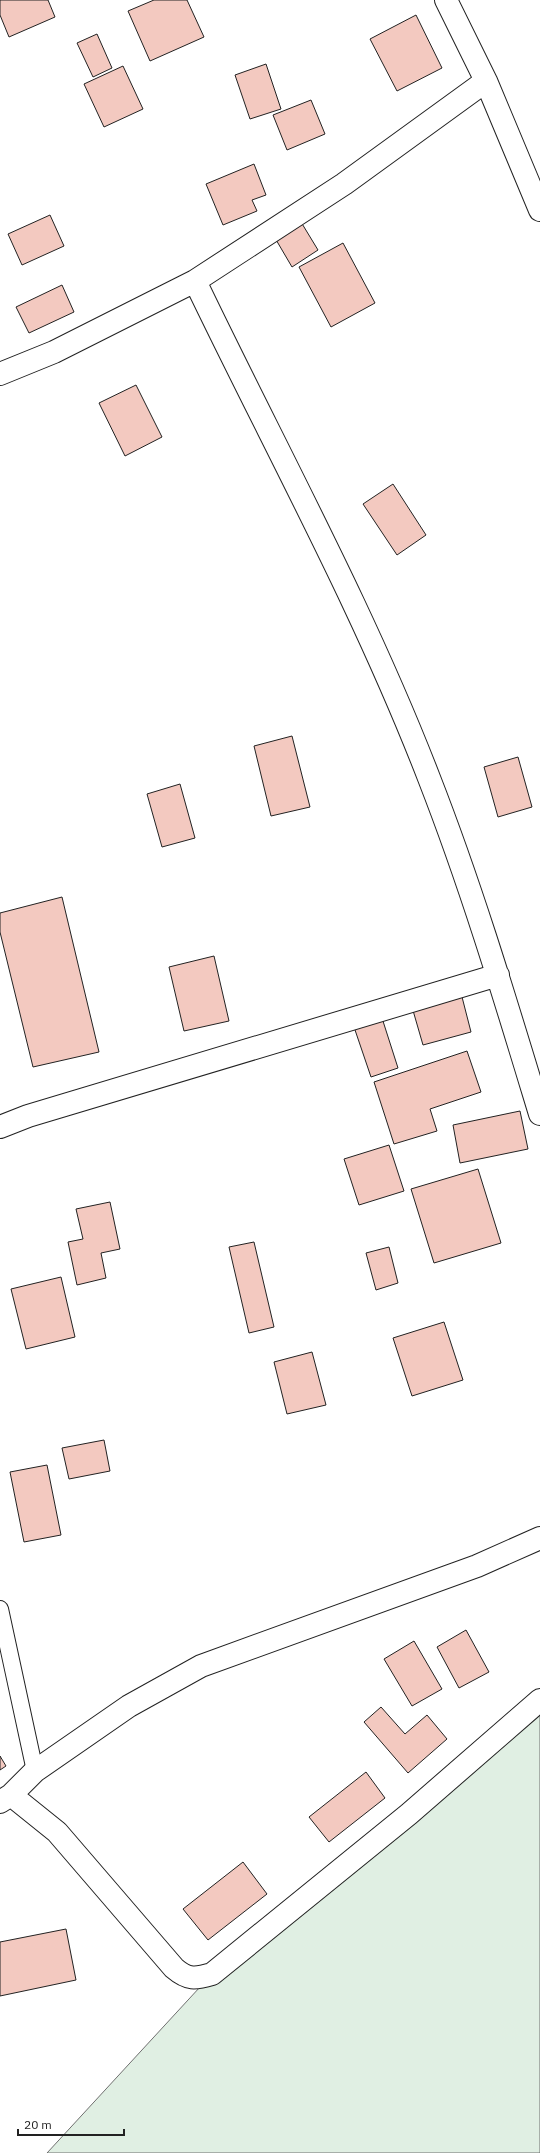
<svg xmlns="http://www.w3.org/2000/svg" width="540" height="2153" viewBox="0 0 540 2153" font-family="'IBM Plex Sans',sans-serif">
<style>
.green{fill:#e0efe3;stroke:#6f6f6f}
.building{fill:#f3c9c0;stroke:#222}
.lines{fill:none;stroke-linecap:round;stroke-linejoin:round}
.service-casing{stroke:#222;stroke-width:18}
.minor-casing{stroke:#222;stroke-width:24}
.service{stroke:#fff;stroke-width:16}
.minor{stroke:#fff;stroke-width:22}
</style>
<rect width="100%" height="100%" fill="#fff"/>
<path class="green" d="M540,1700v453h-493l165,-179z"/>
<path class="building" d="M0,0h48l7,17 -46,20 -9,-22z
M154,0h33l17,37 -54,24 -22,-50z
M416,15l26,53 -45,23 -27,-52z
M97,34l15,34 -19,9 -16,-34z
M266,64l15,45 -31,10 -15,-44z
M123,66l20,43 -39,18 -20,-43z
M311,100l14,34 -38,16 -14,-35z
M254,164l12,31 -14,5 5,11 -34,14 -17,-41z
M50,215l14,31 -42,19 -14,-31z
M301,222l17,28 -26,17 -17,-29z
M343,243l32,60 -44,24 -32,-60z
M62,285l12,27 -45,21 -13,-26z
M136,385l26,52 -37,19 -26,-53z
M393,484l33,51 -29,20 -34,-51z
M292,736l18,71 -39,9 -17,-70z
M518,757l14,50 -34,10 -14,-50z
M180,784l15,54 -33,9 -15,-53z
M62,897l37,155 -66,15 -33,-135v-19z
M214,956l15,65 -45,10 -15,-64z
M461,993l10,39 -48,13 -11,-38z
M382,1018l16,50 -27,9 -17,-50z
M467,1051l14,41 -51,17 7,22 -43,13 -20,-62z
M520,1111l8,38 -68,14 -7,-38z
M389,1145l15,46 -45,14 -15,-46z
M478,1169l23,74 -67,20 -23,-74z
M110,1202l10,47 -19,4 5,25 -29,7 -9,-43 15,-3 -7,-30z
M254,1242l20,85 -25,6 -20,-86z
M389,1247l9,36 -22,7 -10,-37z
M61,1277l14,60 -49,12 -15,-60z
M444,1322l19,58 -51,16 -19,-58z
M312,1352l14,53 -39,9 -13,-52z
M104,1440l6,31 -41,8 -7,-31z
M47,1465l14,70 -37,7 -14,-70z
M466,1630l23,42 -30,16 -22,-41z
M414,1641l28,48 -30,17 -28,-47z
M381,1707l24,27 22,-19 20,24 -39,34 -44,-51z
M0,1756l6,10 -6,4z
M366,1772l19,26 -56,44 -20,-25z
M243,1862l24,32 -59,46 -25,-31z
M66,1929l10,51 -76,16v-54z"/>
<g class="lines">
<g class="service-casing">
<path id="service" d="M0,1609l35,162"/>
</g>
<g class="minor-casing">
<path id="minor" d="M446,0l40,81 54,129
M195,281c79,165 168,326 234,497 43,110 77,224 111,336
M0,374l54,-22 141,-71 149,-97 142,-103
M0,1127l28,-11 470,-141
M11,1795l46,37 117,136c14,12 21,11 38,6l197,-160 131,-114
M0,1802l11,-7 24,-24 94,-65 72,-40 276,-100 63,-28"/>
</g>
<use href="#service" class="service"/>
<use href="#minor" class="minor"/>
</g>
<path d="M18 2129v6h106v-6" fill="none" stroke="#222222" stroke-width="2"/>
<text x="24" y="2129" font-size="12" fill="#222222" stroke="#ffffff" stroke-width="3" paint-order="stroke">20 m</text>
</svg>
